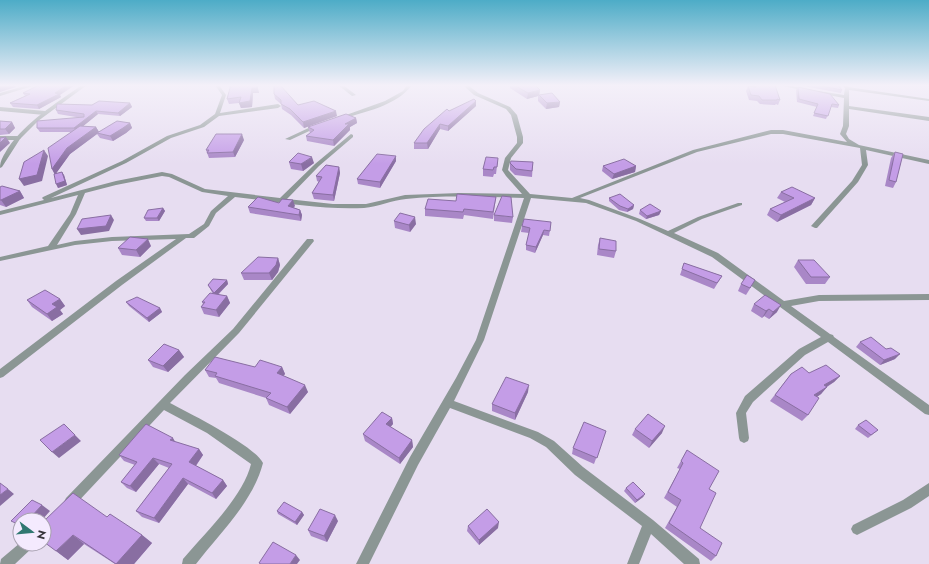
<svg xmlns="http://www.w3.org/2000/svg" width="929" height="564" viewBox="0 0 929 564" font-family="Jost,sans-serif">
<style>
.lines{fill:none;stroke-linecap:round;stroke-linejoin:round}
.minor{fill:#8b9694;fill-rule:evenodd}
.tertiary{fill:#8b9694;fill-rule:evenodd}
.wall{fill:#a987c7}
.shaded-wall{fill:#896ea2}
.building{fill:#c49de7;stroke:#896ea2}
</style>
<rect width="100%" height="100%" fill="#e7ddf1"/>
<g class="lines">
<path class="minor" d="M28,85h8l-36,11v-3z
M215,85h4l7,10 -6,18 58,-9 3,2 -3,2 -59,8 -15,11 -33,11 -45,25 -75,35 65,-17 46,-9 10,2 33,15 75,9 35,-34 36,-30 2,1v2l-34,29 -32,33 46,5h33l39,-9 55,-2 62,1 -16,-18 -4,-6 3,-12 12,-15v-6l-6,-22 -5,-6 -32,-14 -11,-10h5l10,8 32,14 7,8 6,22v6l-12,15 -3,12 22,24 42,4 121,-48 78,-20h12l64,12 -7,-8 3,-8 1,-28 -26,-5v-2l26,4 1,-7 -3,-3h5l1,2 81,12v2l-80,-11v16l80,11v4l-80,-12v17l-3,8 3,5 10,6 70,15v4l-63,-14 2,15 -10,17 -41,46h-2l-4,-2 41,-45 10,-16 -2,-17 -77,-14h-12l-74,18 -117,46 9,2 51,19 28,12 30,-14 40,-14h4v2l-40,14 -28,14 44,20 66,48 35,-6 110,-1v6l-110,1 -28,5 39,28 3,1 1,2 95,68v10l-4,-1 -97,-72 -23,13 -52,47 -7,11 3,25 -1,3 -4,2 -4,-2 -1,-3 -3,-25 9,-17 54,-47 22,-12 -109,-80 -76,-36 -50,-18 -55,-5 -47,142 -30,61 84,31 16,9 29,26 70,53 46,39 1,5h-16l-33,-30 -12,30h-12l15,-38 -67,-51 -29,-28 -16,-9 -80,-30 -32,57 -49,99h-13l54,-107 46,-79 20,-38 48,-142c-39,-1 -79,-3 -118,1 -14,1 -28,8 -42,9 -43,2 -86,-6 -129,-11l-19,16 -7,13 -15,12h-8l-64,47 -119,92 -3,1v-9l116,-88 60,-42 -64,2 -37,4 -75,16v-4l48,-11 22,-32 8,-19 -78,20v-4l44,-11 -2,-2 1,-1 79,-36 45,-25 33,-11 15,-11 7,-19zM162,176l7,1 33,15 26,4 -17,15 -7,13 -15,10 -77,3 -37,4 -18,4 19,-31 9,-21 31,-8z
M338,85h5l13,10 -4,1z
M407,85h5c-17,22 -47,26 -72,35l-5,-1 50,-18 18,-10z
M778,85h11l20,5 -2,1z
M0,107l45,4 3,2 -3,2 -45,-4z
M315,125l5,1 -30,14 -5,-1z
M0,136h18l3,2 -3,2h-18z
M307,239h6l1,2 -75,92 -69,70c19,10 85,43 93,60 -10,39 -43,70 -67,101h-14l1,-5c22,-26 60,-62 68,-95l-44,-31 -43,-23 -90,96 -4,2 -4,-2 -2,-4 2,-4 119,-123 48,-46z
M929,483v13l-18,12 -54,27 -4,-2 -2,-4 2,-4 50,-25z
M20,543v1h14l-2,4 -17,16h-15l1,-5z"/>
<path class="tertiary" d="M82,85h5l-49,36 -18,18 -18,28 -2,1c0,-8 4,-13 8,-20 19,-27 47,-44 74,-63z"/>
</g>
<path class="wall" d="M257,85l2,8h-6l-1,14 -11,1 -2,-5 -10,1 -2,-5z
M510,85h25l5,5 -1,5 21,7 -1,5 -13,2 -8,-8v-5l-11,3 -17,-11z
M753,85h22l5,15 -2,5 -2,-1 -1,1 -15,-1 -3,-3 -8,-1 -3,-9 2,-5 5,1z
M798,85h40l4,5 -1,3z
M798,87l41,18 -1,3 -7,-1 -5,12 -13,-3 4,-9 -20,-5 -1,-12z
M23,93l37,2 1,2 -22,12 -26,-2 -3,-4 15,-7z
M274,94l24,11 39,11 -33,12 -13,-13 -9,-6 -1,-5 -6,-5z
M130,103l2,4 -12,9 -22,-2 -15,12 13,1 3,5 31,-9 2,5 -6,5 -13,8 -13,-3 -3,-4 -27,20 -14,19 8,2 3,10 -9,3 -3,-14 -3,-5 20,-37h-32l-3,-4 45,-10 -24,-4 -2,-4 36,-5z
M476,106l-28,25 -8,-2 -12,20h-14v-6l35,-32z
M356,118l1,5 -7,4v3l-16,16 -27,-5 -1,-5 4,-3 -2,-6z
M0,121l12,1 3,6 -6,6 -9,1z
M244,140l-9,17 -26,1 -3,-8z
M895,152l1,30 -3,6 -8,-2 6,-28z
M396,156v5l-16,27 -22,-4 -1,-5z
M498,158l-2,16h-2l-1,3 -10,-1v-7z
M289,162l25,1 -11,8 -12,-2z
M533,162l-1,15 -17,-2 -5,-5v-7z
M603,166h33l-1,6 -23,7 -10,-8z
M339,167l1,6 -6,28 -20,-2 -2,-6 7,-11 -2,-1 -1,-5z
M0,187l20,4 4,7 -18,9 -6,-2z
M781,192l34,6 -4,7 -34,17 -10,-7 3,-6 15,-7 -8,-4z
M496,197l-3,22 -29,-4 -1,4 -38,-3v-7l31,-8z
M609,198l25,7 -1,4 -6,3 -8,-2 -10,-9z
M279,203l16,3 -2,1 7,3 2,5 -1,6 -51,-8 -2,-6z
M163,208l2,3 -6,10h-13l-2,-3z
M640,210l21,1 -2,4 -13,4 -7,-5z
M494,215l19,2 -1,6 -18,-2z
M394,221l22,3 -6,8 -15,-4z
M551,222l-2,14 -6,-1 -8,18 -9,-3v-5l3,-12 -8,-1 1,-6z
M600,238l16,13 -2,7 -17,-3 1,-10z
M151,246l-11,11 -18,-2 -4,-7z
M278,258l2,7 -2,7 -6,8h-28l-3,-7z
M798,260l32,17 -5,7h-19l-12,-17z
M684,263l38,13 -8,13 -34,-14z
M227,280l1,4 -10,11 9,1 3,7 -11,14 -15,-3 -3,-7 2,-3 -1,-2 11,-8 -5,-9z
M741,284l10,3 -5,8 -8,-4z
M60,299l5,7 -5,4 3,4 -11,7 -20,-14 -5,-7z
M126,302l34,6 2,4 -13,10 -20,-16z
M754,304l23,8 -8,7 -5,-3 -2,2 -11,-7z
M860,342l26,7 9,10 -15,6 -24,-18z
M179,350l5,7 -16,15 -15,-5 -5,-7z
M255,367h27l3,7 -2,2 25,16 -18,22 -21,-9 -3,-7 -47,-15 -3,-5 -7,-1 -4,-7z
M809,373l31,3 -6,6 -7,5 -6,7 -4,3 -9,18 -6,6 -32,-20 21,-27z
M528,392l-13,28 -23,-9v-7z
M392,418l1,6 -3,3 22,13 1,7 -13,17 -35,-23 -2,-7z
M858,425l20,5 -10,8 -13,-9z
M635,429l27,4 -13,15 -17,-13z
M606,431l-12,33 -22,-10 1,-6z
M175,442l24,7 4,6 -7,11 27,14 4,6 -11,13 -28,-15 -29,39 -17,-6 -6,-6 33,-43 -10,-4 -23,28 -9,-4 -6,-6 14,-17 -11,-4 -5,-6z
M687,450l22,39 -9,39 16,28 -5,5 -46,-33 12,-21 -13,-9 16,-29 -3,-1z
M626,488l19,6 -2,3 -8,6 -11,-12z
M277,511l25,1 2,3 -7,10 -19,-11z
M107,517l35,18 10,8 -18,21h-19l-31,-20 -16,16 -12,-9z
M338,521l-11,21 -16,-6 -3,-6z
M468,526l30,2 -19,17 -12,-14z"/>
<path class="shaded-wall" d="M2,85h13l1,2 -16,5v-6z
M67,85h8l-15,10 1,2 -22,12 -2,-4z
M257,85l2,8h-6l-1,14 -11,1 -2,-5 13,-15z
M540,90l-1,6v-1l-1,1 -11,3 1,-6z
M476,101v5l-28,25v-5z
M560,102l-1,5 -13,2 1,-6z
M130,103l2,4 -12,9 -2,-3z
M96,111l2,3 -22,18 -2,-4z
M336,111l1,5 -33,12 -1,-6z
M356,118l1,5 -7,4v3l-16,16 -1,-6 12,-16z
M12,122l3,6 -6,6 -4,-5z
M130,123l2,5 -6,5 -13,8 -3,-5z
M440,124v5l-12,20 -1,-6z
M96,127l3,5 -2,1v1l-27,20 -15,21 -3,-6 15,-21z
M242,134l2,6 -9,17 -2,-5z
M6,137l4,6 -10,9v-14z
M44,150l4,6 -6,25 -18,5 -5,-7z
M396,156v5l-16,27v-6z
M312,157l2,6 -11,8 -2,-7z
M636,166l-1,6 -23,7 2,-5z
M339,167l1,6 -6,28 -1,-6z
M62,172l2,3 3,10 -9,3 -2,-4z
M20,191l4,7 -18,9 -5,-7z
M815,198l-4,7 -34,17 4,-7z
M293,200l2,6 -6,6 -1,-6z
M634,205l-1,4 -6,3 1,-3z
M163,208l2,3 -6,10 -2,-3z
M300,210l2,5 -1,6 -2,-6z
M661,211l-2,4 -13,4 1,-3z
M111,215l3,5 -5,11 -28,4 -4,-6z
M415,217l1,7 -6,8 -1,-7z
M544,230l-1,5 -8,18 1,-6z
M148,239l3,7 -11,11 -4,-7z
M278,258l2,7 -2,7 -6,8 -3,-7z
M227,280l1,4 -13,13 -1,-4z
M227,296l3,7 -11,14 -3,-7z
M60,299l5,7 -5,4 3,4 -11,7 -5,-7 5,-10z
M781,305l-4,7 -8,7 4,-7z
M160,308l2,4 -13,10 -2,-4z
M769,309l-5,7 -2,2 4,-7z
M179,350l5,7 -16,15 -5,-6z
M900,354l-5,5 -15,6 4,-5z
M282,367l3,7 -5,6 -3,-7z
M840,376l-6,6 -16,10 6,-7z
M305,385l3,7 -18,22 -3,-7z
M529,385l-1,7 -13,28v-7z
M827,387l-6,7 -12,8 5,-7z
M392,418l1,6 -6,7 -1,-7z
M665,426l-3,7 -13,15 3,-7z
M75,435l6,6 -22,17 -7,-6z
M173,438l4,7 -7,-5z
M412,440l1,7 -13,17 -1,-6z
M199,449l4,6 -9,13 -5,-6z
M153,458l6,6 -23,28 -6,-6z
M183,478l5,6 -29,39 -5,-5z
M223,480l4,6 -11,13 -4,-6z
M8,489l6,5 -14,12v-11z
M645,494l-2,3 -8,6 2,-3z
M42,505l8,6 -8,9h-14z
M302,512l2,3 -7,10 -2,-3z
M335,515l3,6 -11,21 -3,-6z
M499,522l-1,6 -19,17v-5z
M73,535l11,9 -16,16 -12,-9z
M142,535l10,8 -18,21h-18z
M296,555l4,5 -3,4h-7z"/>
<path class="building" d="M39,85h28l-12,8 4,1 -22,11 -27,-2 20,-9 -7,-1z
M230,85h27v3h-5l-2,13 -11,2 2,-6 -14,2 3,-11z
M274,85h6l18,20 16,-4 22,10 -33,11 -13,-13 -9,-5v-4l-7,-6z
M514,85h21l5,5 -12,3z
M756,85h19l5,15 -3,-1v1h-15l-3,-4 -8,-1 -3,-9 8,1z
M816,85h22l4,5z
M798,87l32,7 9,11 -7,-1 -4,12 -14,-3 4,-9 -19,-5z
M552,93l8,9 -13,1 -8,-8z
M474,99l2,2 -28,25 -8,-2 -13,19h-13l10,-14 23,-20 2,2z
M99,101l31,2 -12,10 -22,-2 -22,17h-37v-7l47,-4v-3l-28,-4 1,-6 35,1z
M346,114l10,4 -11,6h4l-16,16 -27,-4 8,-6 -6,-3z
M0,121l12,1 -7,7h-5z
M117,121l13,2 -7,5 -13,8 -13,-3z
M80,126l16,1 -29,21 -15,21 -4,-21z
M216,134h26l-9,18 -26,1 2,-3h-3z
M6,137l-6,6v-5z
M44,150l-7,25 -18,4 5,-17z
M895,152l8,2 -7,28 -7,-2z
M298,153l14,4 -11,7 -12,-2z
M377,154l19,2 -16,26 -23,-3z
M486,157l12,1 -1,9h-3l-1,3 -10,-1z
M624,159l12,7 -22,8 -11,-8z
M511,161l22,1 -1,9 -16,-2 -6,-6z
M326,165l13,2 -6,28 -21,-2 10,-16 -6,-1z
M62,172l3,9 -9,3 -2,-10z
M2,186l18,5 -19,9h-1v-13z
M792,187l23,11 -34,17 -11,-6 24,-11 -13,-6z
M457,194l39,3 -3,15 -29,-3 -1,3 -38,-3 3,-10 28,2z
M620,194l14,11 -6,4 -8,-3 -11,-8z
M502,196l9,1 2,20 -19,-2z
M258,197l21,6 3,-4 11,1 -5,6 12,4 -1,5 -51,-8z
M650,204l11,7 -14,5 -7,-6z
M163,208l-6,10h-13l4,-8z
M400,213l15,4 -6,8 -15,-4z
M111,215l-5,11 -29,3 5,-10z
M524,219l27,3 -1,9 -6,-1 -8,17 -10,-2 4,-17 -8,-2z
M130,237l18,2 -12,11 -18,-2z
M600,238l16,3v10l-17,-2z
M258,257l20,1 -2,7 -7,8h-28z
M798,260h16l16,17h-19z
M684,263l38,13 -5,7 -35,-14z
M747,275l8,5 -5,8 -9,-4z
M213,279l14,1 -13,13 -6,-8z
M45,290l15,9 -8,5 5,3 -10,7 -20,-14z
M210,293l17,3 -11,14 -15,-3 4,-5h-3z
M765,295l16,10 -8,7 -4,-3 -3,2 -12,-7z
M137,297l23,11 -13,10 -21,-16z
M871,337l15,12 5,-1 9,6 -16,6 -24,-18z
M164,344l15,6 -16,16 -15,-6z
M215,357l40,10 5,-7 22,7 -5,6 28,12 -18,22 -21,-9 5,-5 -56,-17 2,-3 -12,-3z
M826,365l14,11 -16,9 3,2 -13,8 5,3 -11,17 -33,-20 16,-21 11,-7 7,6z
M506,377l23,8 -14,28 -23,-9z
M382,412l10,6 -6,6 26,16 -13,18 -36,-24z
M648,414l17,12 -13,15 -17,-12z
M866,420l12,10 -7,5 -13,-10z
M584,422l22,9 -9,27 -24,-10z
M64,424l11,11 -23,17 -12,-12z
M146,424l27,14 -3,2 29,9 -10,13 34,18 -11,13 -29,-15 -29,40 -18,-7 36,-47 -19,-6 -23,28 -9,-4 16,-20 -18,-7z
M687,450l32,21 -10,18 7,4 -16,35 22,15 -6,13 -47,-33 12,-23 -13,-8 15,-29 -2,-2z
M633,482l12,12 -8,6 -11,-12z
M0,483l8,6 -8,6z
M73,493l34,24 3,-3 32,21 -26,29 -43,-29 -17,16 -12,-9v-21z
M32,500l10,5 -14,15h-8v5l-9,-4z
M284,502l18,10 -7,10 -18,-11z
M320,509l15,6 -11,21 -16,-6z
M487,509l12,13 -20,18 -11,-14z
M273,542l23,13 -6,9h-29l-2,-1z"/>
<linearGradient id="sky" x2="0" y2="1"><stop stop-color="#4dacc7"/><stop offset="0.52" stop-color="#f4f0f9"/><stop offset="1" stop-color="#f4f0f9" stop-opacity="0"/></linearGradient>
<rect width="929" height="164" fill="url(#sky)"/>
<g transform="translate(32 532) rotate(106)"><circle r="19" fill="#f4eafe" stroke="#a8a1b0"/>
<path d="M0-3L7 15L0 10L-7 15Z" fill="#307771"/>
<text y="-6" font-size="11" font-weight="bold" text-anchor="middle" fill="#37343b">N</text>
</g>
</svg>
